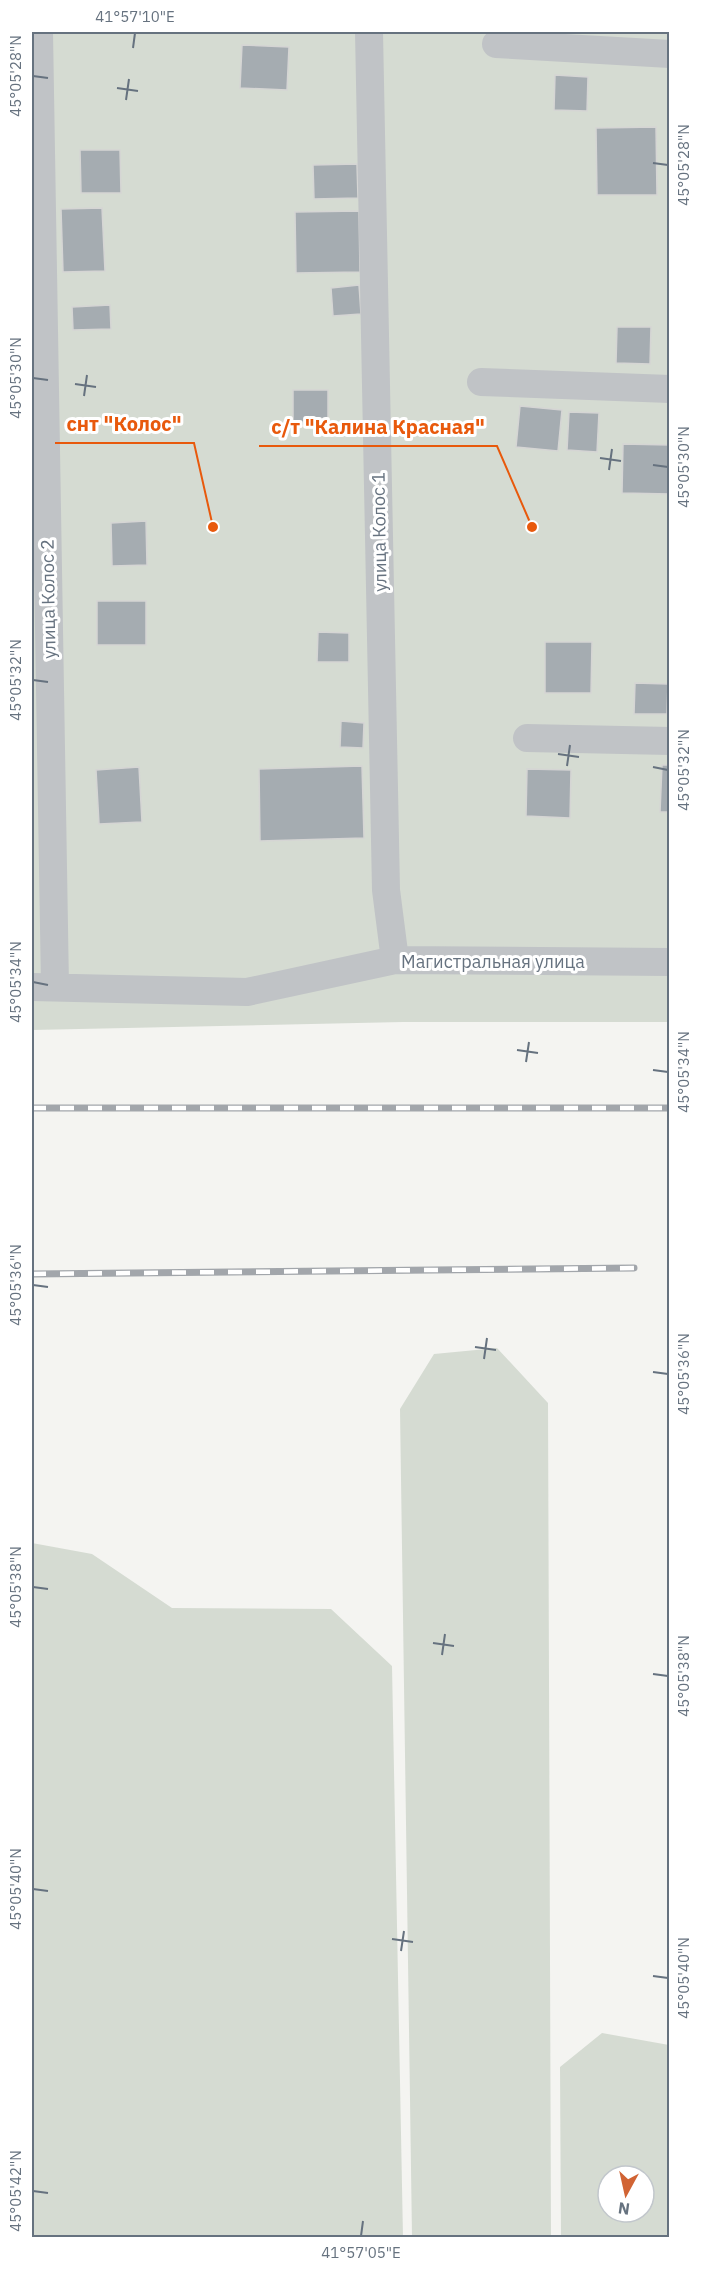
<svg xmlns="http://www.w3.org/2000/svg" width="701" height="2269" viewBox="0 0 701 2269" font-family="'IBM Plex Sans',sans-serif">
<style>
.green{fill:#d5dbd2;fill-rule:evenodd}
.building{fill:#a5acb1;stroke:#d5d5d4;stroke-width:1.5}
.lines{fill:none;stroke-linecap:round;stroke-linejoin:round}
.minor{stroke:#c0c3c6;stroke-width:28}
.rail-casing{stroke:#a2a6ab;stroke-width:7}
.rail{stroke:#fff;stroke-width:4.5;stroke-dasharray:14;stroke-linecap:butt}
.ticks{fill:none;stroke:#66727f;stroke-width:2}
.labels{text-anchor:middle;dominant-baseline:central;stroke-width:6;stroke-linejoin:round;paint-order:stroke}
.street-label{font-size:18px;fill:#66727f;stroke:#fff}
.leader{fill:none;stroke:#e8590c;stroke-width:2}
.callout-dot{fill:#e8590c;stroke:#fff;stroke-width:2}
.callout-label{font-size:20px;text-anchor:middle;font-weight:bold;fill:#e8590c;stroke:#fff;stroke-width:6;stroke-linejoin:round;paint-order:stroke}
.neatline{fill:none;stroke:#66727f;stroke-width:2}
.ticks-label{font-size:15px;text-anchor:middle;fill:#66727f}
</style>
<rect width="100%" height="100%" fill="#f4f4f1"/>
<path class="green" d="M32,32h637v990h-266l-371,8z
M497,1348l51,55 3,834h-139l-12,-828 34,-55z
M32,1543l60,11 80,54 159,1 61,57 11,571h-371z
M602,2033l67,12v192h-108l-1,-170zM608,2176h36v36h-36z"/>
<path class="building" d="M242,45l47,2 -2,43 -47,-2z
M555,75l33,2 -1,34 -33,-1z
M656,127l1,68h-60l-1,-67z
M80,150h40l1,43h-40z
M357,164l1,34 -44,1 -1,-34z
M102,208l3,63 -42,1 -2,-63z
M359,211l1,61 -64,1 -1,-61z
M359,285l2,29 -28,2 -2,-28z
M110,305l1,24 -38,1 -1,-23z
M617,327h34l-1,37 -34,-1z
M293,390h35v36h-35z
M520,406l42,4 -4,41 -42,-4z
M569,412l30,1 -2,39 -30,-2z
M623,444l47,1v49l-48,-1z
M146,521l1,44 -35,1 -1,-43z
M97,601h49v44h-49z
M318,632l31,1v29h-32z
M545,642h47l-1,51h-46z
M635,683l33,1 -1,30h-33z
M341,721l23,2 -1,25 -23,-1z
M662,765h8v47h-10z
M362,766l2,72 -104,3 -1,-72z
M139,767l3,55 -43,2 -3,-54z
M527,769l44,1 -1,48 -44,-2z"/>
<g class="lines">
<path class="minor" d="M39,32l16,955
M369,32l17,858 9,70
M496,44l174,10
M481,382l189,7
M527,738l143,3
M32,987l215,5 148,-32 275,2"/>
<g class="rail-casing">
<path id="rail" d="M32,1108h638
M32,1274l602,-6"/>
</g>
<use href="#rail" class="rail"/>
</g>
<path class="ticks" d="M133,48l2,-15M33,76l15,2M117,88l21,3M126,100l3,-21M653,163l15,2M33,378l15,2M75,384l21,3M84,396l3,-21M600,458l21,3M653,465l15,2M609,470l3,-21M33,680l15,2M558,754l21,3M567,766l3,-21M653,767l15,3M33,982l15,3M517,1050l21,3M526,1062l3,-20M653,1070l15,2M33,1285l15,2M475,1347l21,3M484,1359l3,-21M653,1372l15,2M33,1587l15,2M433,1643l21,3M442,1655l3,-21M653,1674l15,2M33,1889l15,2M392,1939l21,3M401,1951l3,-20M653,1976l15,2M33,2191l15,2M361,2236l2,-15"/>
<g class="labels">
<g class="street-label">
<text transform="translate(379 532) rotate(-91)">улица Колос 1</text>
<text transform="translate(48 599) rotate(-91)">улица Колос 2</text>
<text x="493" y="961">Магистральная улица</text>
</g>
</g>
<path class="leader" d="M213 527L194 443H55M532 527L497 446H259"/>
<g class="callout-dot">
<circle cx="213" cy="527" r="6"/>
<circle cx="532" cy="527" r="6"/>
</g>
<g class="callout-label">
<text x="124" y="431">снт "Колос"</text>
<text x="378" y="434">с/т "Калина Красная"</text>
</g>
<rect width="701" height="2269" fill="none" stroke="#ffffff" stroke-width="66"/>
<g transform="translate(626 2194) rotate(188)"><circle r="28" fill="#ffffff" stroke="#c2c7cc" stroke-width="1.5"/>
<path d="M0-4.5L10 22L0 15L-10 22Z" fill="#d16434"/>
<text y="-9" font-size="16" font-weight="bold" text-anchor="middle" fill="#66727f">N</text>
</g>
<rect x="33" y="33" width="635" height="2203" class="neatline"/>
<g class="ticks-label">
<text x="135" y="22">41°57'10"E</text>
<text transform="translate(16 76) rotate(-90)" y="5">45°05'28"N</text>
<text transform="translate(684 165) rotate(-90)" y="5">45°05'28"N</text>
<text transform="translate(16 378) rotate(-90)" y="5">45°05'30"N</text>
<text transform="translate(684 467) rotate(-90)" y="5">45°05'30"N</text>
<text transform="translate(16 680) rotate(-90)" y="5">45°05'32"N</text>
<text transform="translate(684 770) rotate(-90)" y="5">45°05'32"N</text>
<text transform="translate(16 982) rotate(-90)" y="5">45°05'34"N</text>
<text transform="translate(684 1072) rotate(-90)" y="5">45°05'34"N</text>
<text transform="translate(16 1285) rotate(-90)" y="5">45°05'36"N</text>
<text transform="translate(684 1374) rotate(-90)" y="5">45°05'36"N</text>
<text transform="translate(16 1587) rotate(-90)" y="5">45°05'38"N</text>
<text transform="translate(684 1676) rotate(-90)" y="5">45°05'38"N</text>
<text transform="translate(16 1889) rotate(-90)" y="5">45°05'40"N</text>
<text transform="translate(684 1978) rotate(-90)" y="5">45°05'40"N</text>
<text transform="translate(16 2191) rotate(-90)" y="5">45°05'42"N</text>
<text x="361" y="2258">41°57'05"E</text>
</g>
</svg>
